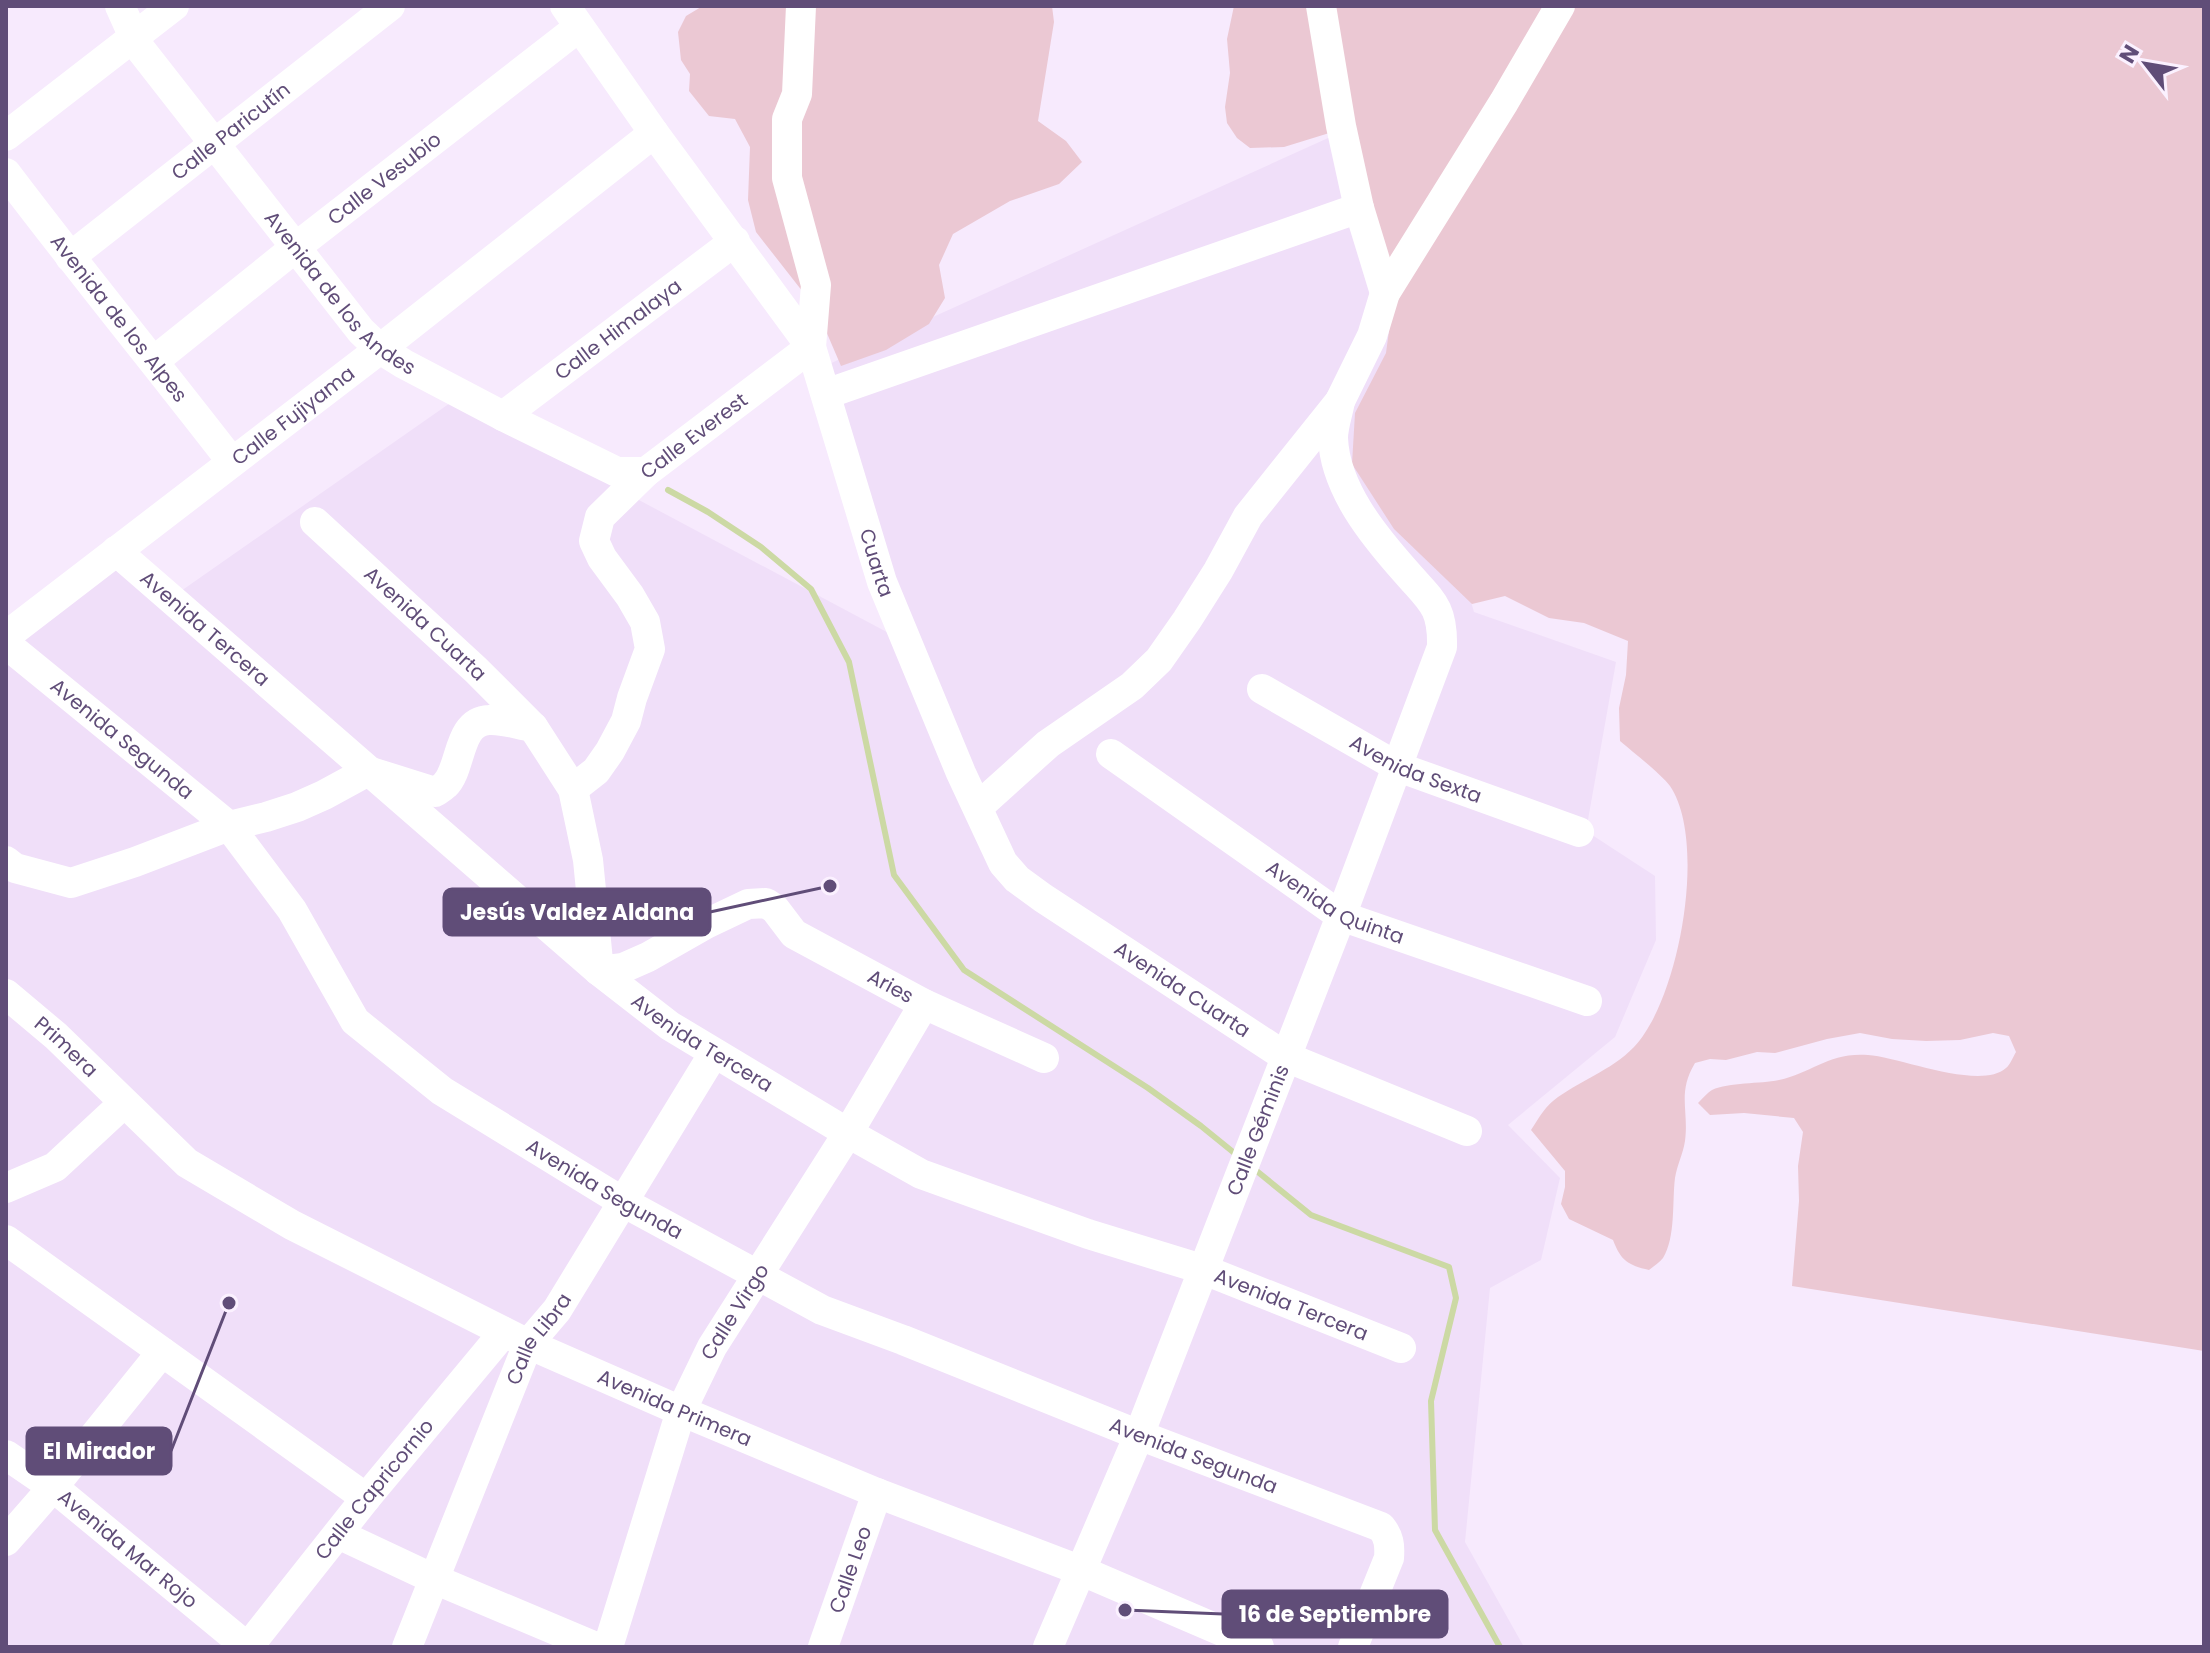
<svg xmlns="http://www.w3.org/2000/svg" width="2210" height="1653" viewBox="0 0 2210 1653" font-family="Poppins,sans-serif">
<style>
.residential{fill:#f0dff9}
.green{fill:#ebc8d3}
.lines{fill:none;stroke-linecap:round;stroke-linejoin:round}
.stream{stroke:#ccd9a4;stroke-width:6}
.minor{stroke:#fff;stroke-width:30}
.labels{text-anchor:middle;dominant-baseline:central;stroke-width:7;stroke-linejoin:round;paint-order:stroke}
.street-label{font-size:20px;fill:#604d78;stroke:#fbf1ff}
.leader{fill:none;stroke:#604d78;stroke-width:3}
.callout-dot{fill:#604d78;stroke:#fbf1ff;stroke-width:3}
.callout{fill:#604d78;stroke:#604d78;stroke-width:3}
.callout-label{font-size:22px;text-anchor:middle;font-weight:bold;fill:#fff}
</style>
<rect width="100%" height="100%" fill="#f7eafd"/>
<path class="residential" d="M1337,134l137,478 142,50 -30,169 69,45 1,64 -41,97 -107,88 52,53 -19,82 -51,28 -25,254 59,105h-1518v-1004l115,-95 50,50 282,-197 445,237 -71,-273z"/>
<path class="green" d="M720,6h332l2,16 -16,99 28,20 16,21 -23,22 -49,17 -57,33 -14,31 6,33 -16,26 -43,26 -45,16 -24,-56 -61,-78 -8,-32 2,-53 -15,-28 -26,-3 -20,-25 1,-17 -9,-14 -3,-28 8,-16 15,-9z
M1234,6h970v1345l-412,-65 7,-85 -1,-35 5,-34 -9,-14 -50,-5 -34,2 -12,-12c4,-4 9,-10 14,-13 17,-8 48,-6 67,-10 33,-7 50,-28 89,-25 32,2 112,36 138,13 4,-3 7,-11 10,-16l-7,-16 -16,-3 -33,7 -34,1 -34,-2 -32,-6 -33,6 -52,14 -18,-1 -31,8 -16,-1 -15,4c-18,30 -6,47 -10,78 -2,13 -8,24 -10,37 -3,23 1,59 -12,80 -3,4 -9,8 -14,12 -21,-5 -28,-9 -36,-30l-44,-21 -8,-15 4,-17v-16l-34,-41c6,-9 13,-22 22,-29 25,-20 58,-30 81,-54 45,-47 74,-205 36,-261 -9,-12 -37,-34 -50,-45l-1,-33 7,-33 2,-34 -44,-18 -35,-5 -44,-22 -33,8 -78,-75 -42,-65 3,-51 31,-60 7,-52 -13,-41 -28,-134 -68,21 -34,1 -13,-10 -10,-15 -2,-16 5,-34 -3,-34z"/>
<g class="lines">
<path class="stream" d="M668,490l40,22 53,35 50,42 38,73 45,213 70,95 184,118 53,38 37,30
M1253,1168l58,47 138,52 7,31 -25,103 4,129 65,117"/>
<g class="minor">
<path id="s1" d="M120,6l18,40 223,285 19,18 24,15 99,52 114,56h29"/>
<path id="s2" d="M565,6l89,127 157,214 71,235 79,191 42,90 14,16 26,19 243,159 181,74"/>
<path d="M801,6l-4,88 -10,25v59l29,107 -5,62"/>
<path d="M1321,6l20,120 18,82 26,85"/>
<path d="M6,136l168,-130"/>
<path id="s3" d="M6,173c74,98 151,192 226,289"/>
<path id="s4" d="M70,257l320,-251"/>
<path id="s5" d="M154,361l142,-114 283,-220"/>
<path d="M826,394l533,-186"/>
<path id="s6" d="M503,416l232,-175"/>
<path id="s7" d="M315,522l161,148 57,57 40,62 15,71 11,111 24,-3 25,-11 58,-33 42,-20 18,-1 9,6 19,25 130,70 120,54"/>
<path id="s8" d="M116,551l483,420 71,55 178,107 73,41 167,60 114,35 199,79"/>
<path id="s9" d="M6,636l374,-287 274,-216"/>
<path id="s10" d="M6,644l223,182 63,84 63,111 87,70 181,111 199,108 81,30 236,95 242,92c8,10 9,18 8,31l-36,89"/>
<path id="s11" d="M1262,689l136,78 181,65"/>
<path id="s12" d="M1111,754l230,162 246,85"/>
<path id="s13" d="M573,789l23,-18 14,-20 16,-30 6,-23 18,-49 -5,-27 -15,-26 -28,-38 -8,-17 6,-24 46,-45 165,-125"/>
<path d="M978,807l70,-63 84,-58 27,-26 28,-40 31,-49 30,-55 92,-115 32,-65 13,-43 119,-191 56,-96"/>
<path d="M6,861l9,7 56,15 64,-21 94,-36 37,-9 31,-10 27,-12 44,-24 67,21c3,-2 7,-4 10,-7 17,-16 12,-64 44,-65 14,-1 30,5 44,7"/>
<path id="s14" d="M6,994l50,42 131,127 105,62 236,119 153,67 196,82 205,78 177,76"/>
<path d="M6,1188l49,-21 69,-64"/>
<path d="M6,1240l360,258"/>
<path id="s15" d="M6,1455l47,32 194,160"/>
<path d="M338,1534l96,45 162,68"/>
<path d="M6,1541l47,-54 109,-135"/>
<path id="s16" d="M248,1647l118,-149 138,-166"/>
<path id="s17" d="M407,1647l121,-303 29,-34 157,-257"/>
<path id="s18" d="M608,1647l73,-236 31,-64 136,-214 76,-129"/>
<path id="s19" d="M823,1647l54,-154"/>
<path id="s20" d="M1048,1647l91,-212 202,-519 101,-269c1,-41 -11,-46 -36,-75 -32,-36 -71,-83 -73,-134 0,-12 5,-25 7,-37"/>
</g>
</g>
<g class="labels">
<g class="street-label">
<text stroke="none"><textPath href="#s4" startOffset="204">Calle Paricutín</textPath></text>
<text stroke="none"><textPath href="#s5" startOffset="294">Calle Vesubio</textPath></text>
<text stroke="none"><textPath href="#s1" startOffset="364">Avenida de los Andes</textPath></text>
<text stroke="none"><textPath href="#s3" startOffset="184">Avenida de los Alpes</textPath></text>
<text stroke="none"><textPath href="#s6" startOffset="144">Calle Himalaya</textPath></text>
<text stroke="none"><textPath href="#s9" startOffset="362">Calle Fujiyama</textPath></text>
<text stroke="none"><textPath href="#s13" startOffset="436">Calle Everest</textPath></text>
<text stroke="none"><textPath href="#s2" startOffset="646">Cuarta</textPath></text>
<text stroke="none"><textPath href="#s7" startOffset="150">Avenida Cuarta</textPath></text>
<text stroke="none"><textPath href="#s8" startOffset="118">Avenida Tercera</textPath></text>
<text stroke="none"><textPath href="#s10" startOffset="150">Avenida Segunda</textPath></text>
<text stroke="none"><textPath href="#s11" startOffset="174">Avenida Sexta</textPath></text>
<text stroke="none"><textPath href="#s12" startOffset="270">Avenida Quinta</textPath></text>
<text stroke="none"><textPath href="#s7" startOffset="892">Aries</textPath></text>
<text stroke="none"><textPath href="#s2" startOffset="1192">Avenida Cuarta</textPath></text>
<text stroke="none"><textPath href="#s8" startOffset="766">Avenida Tercera</textPath></text>
<text stroke="none"><textPath href="#s14" startOffset="80">Primera</textPath></text>
<text stroke="none"><textPath href="#s20" startOffset="558">Calle Géminis</textPath></text>
<text stroke="none"><textPath href="#s10" startOffset="822">Avenida Segunda</textPath></text>
<text stroke="none"><textPath href="#s8" startOffset="1414">Avenida Tercera</textPath></text>
<text stroke="none"><textPath href="#s18" startOffset="360">Calle Virgo</textPath></text>
<text stroke="none"><textPath href="#s17" startOffset="336">Calle Libra</textPath></text>
<text stroke="none"><textPath href="#s14" startOffset="794">Avenida Primera</textPath></text>
<text stroke="none"><textPath href="#s10" startOffset="1470">Avenida Segunda</textPath></text>
<text stroke="none"><textPath href="#s16" startOffset="202">Calle Capricornio</textPath></text>
<text stroke="none"><textPath href="#s15" startOffset="154">Avenida Mar Rojo</textPath></text>
<text stroke="none"><textPath href="#s19" startOffset="82">Calle Leo</textPath></text>
</g>
</g>
<path class="leader" d="M830 886L710 912M229 1303L171 1451M1125 1610L1223 1614"/>
<g class="callout-dot">
<circle cx="830" cy="886" r="8"/>
<circle cx="229" cy="1303" r="8"/>
<circle cx="1125" cy="1610" r="8"/>
</g>
<g class="callout">
<rect x="444" y="889" width="266" height="46" rx="8"/>
<rect x="27" y="1428" width="144" height="46" rx="8"/>
<rect x="1223" y="1591" width="224" height="46" rx="8"/>
</g>
<g class="callout-label">
<text x="577" y="920">Jesús Valdez Aldana</text>
<text x="99" y="1459">El Mirador</text>
<text x="1335" y="1622">16 de Septiembre</text>
</g>
<rect width="2210" height="1653" fill="none" stroke="#604d78" stroke-width="16"/>
<g transform="translate(2146 64) rotate(301)" stroke="#fbf1ff" stroke-width="6" paint-order="stroke">
<path d="M0-6L14 30L0 20L-14 30Z" fill="#604d78"/>
<text y="-12" font-size="22" font-weight="bold" text-anchor="middle" fill="#604d78">N</text>
</g>
</svg>
